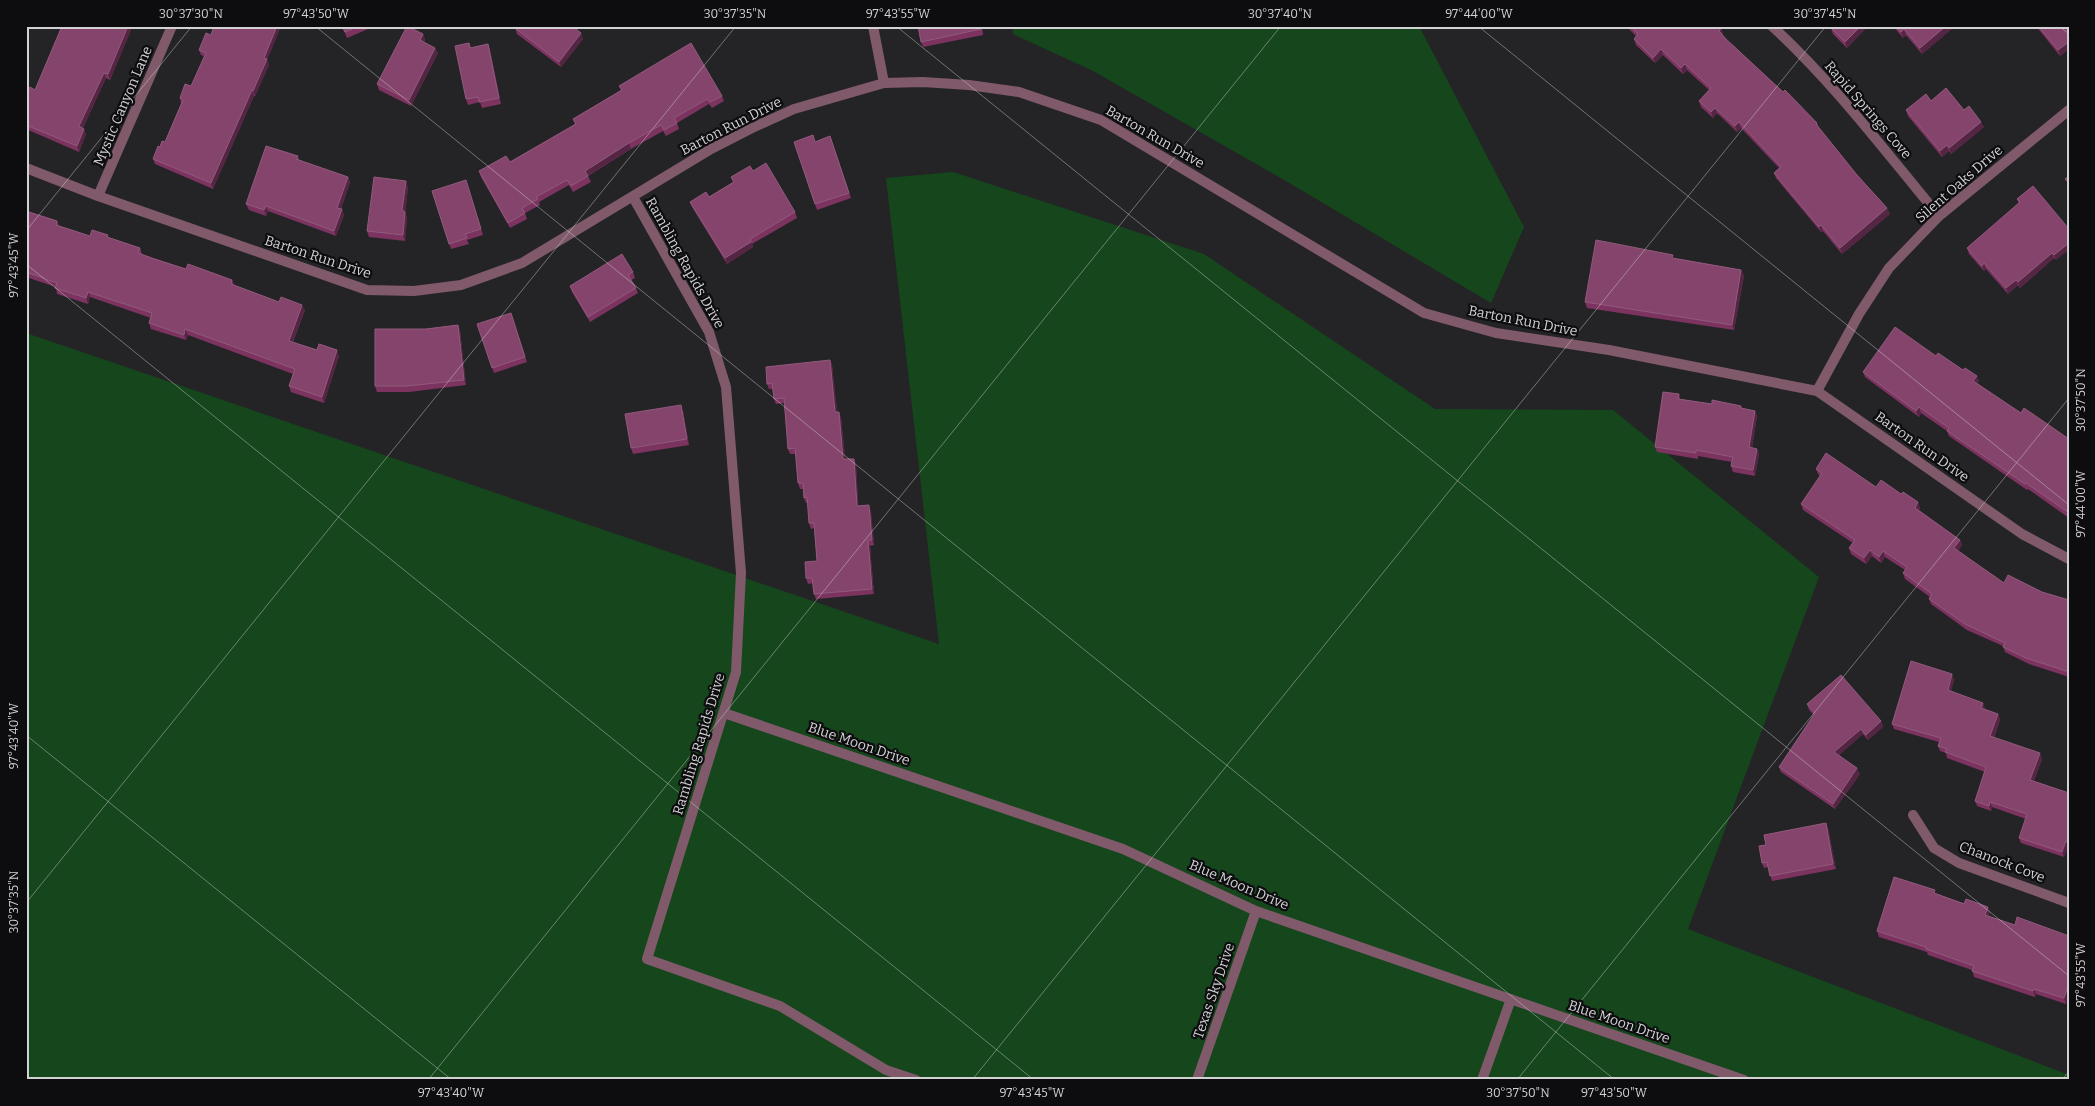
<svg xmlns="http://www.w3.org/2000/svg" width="2095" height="1106" viewBox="0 0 2095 1106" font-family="Bitter,serif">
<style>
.green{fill:#15461c}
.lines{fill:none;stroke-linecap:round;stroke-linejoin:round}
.street{stroke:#805a6b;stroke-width:10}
.wall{fill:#7c3360}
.shaded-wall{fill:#552644}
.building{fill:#85446c;stroke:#915a7c}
.ticks{fill:none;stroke:#d2d2d4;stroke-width:1;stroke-opacity:0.45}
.labels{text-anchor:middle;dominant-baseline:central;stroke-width:4.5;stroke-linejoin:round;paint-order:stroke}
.street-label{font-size:14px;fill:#d2d2d4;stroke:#0d0d0f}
.neatline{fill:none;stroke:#d2d2d4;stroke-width:2}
.ticks-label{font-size:12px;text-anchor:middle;fill:#d2d2d4}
</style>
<rect width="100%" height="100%" fill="#242427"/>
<path class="green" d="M1013,26h406l105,201 -33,76 -205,-122 -193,-110 -80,-37z
M953,172l251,82 231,155 178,1 206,167 -131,352 381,146v5h-2043v-747l913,311 -53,-466z"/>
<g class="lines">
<path class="street" d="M873,26l11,57
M1772,26c62,57 113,125 167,190
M26,168l72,28 269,94 47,1 47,-6 61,-22 189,-114 41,-21 42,-19 90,-26 39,-1 46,3 50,7 82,28 323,193 72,20 113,17 208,41 205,143 47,25
M98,196l74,-170
M633,197l76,135 17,55 15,186 -5,99 -89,287 133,47 106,64 30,10
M1817,391l42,-77 30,-46 50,-52 130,-106
M724,713l399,136 133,62 488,169
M1913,815l21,33 25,15 110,40
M1197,1080l59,-169
M1482,1080l29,-81"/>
</g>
<path class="wall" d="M214,26h67l-14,34 2,5 -14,31h-1l-41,93 -58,-25 -2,-5 7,-12 5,-5 16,-38 -1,-6 11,-12 13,-30 -3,-1 -2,-5 12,-15z
M342,26h33l-28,12z
M982,26l1,9 -60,12 -2,-5z
M1626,26h93l2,2 2,6 -1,1 4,4 91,84 2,5 38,47 30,33 3,6 -48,40 -19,-23 -2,1 -45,-54 -2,-5 5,-5 -38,-40 -4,4 -20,-19 -4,5 -12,-11 -2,-6 10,-11 -22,-20 -4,4 -20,-19 -8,8 -19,-18 -2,-6 2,-3z
M1868,26l-21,22 -14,-14 -2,-6z
M1893,26h62l-33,28 -16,-19 -3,3z
M2036,26h33v23l-9,7z
M515,28l68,11 -22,28 -44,-33z
M131,30l-21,50 -4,-2 -23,50 3,6 -7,18 -53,-23v-33l9,-6z
M423,34l2,6 -1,2 14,11 -27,53 -32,-16 -2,-6z
M469,43l2,5 17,-4 2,6 11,54 -19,4 -2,-6 -12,3 -2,-6z
M619,86l103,10 2,5 -12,7 -3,-4 -32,19 2,6 -13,7 -3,-5 -32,18 -43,27 3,6 -18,10 -4,-7 -30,17 1,3 -15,8 2,6 -17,9 -29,-51 -2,-6 31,-9 65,-38 -2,-5 48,-29z
M1931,101l33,9 20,17 -33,27 -2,-3 -7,6 -34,-41 -2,-6z
M830,136l21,62 -34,12 -23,-68h21z
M298,156l1,4 49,17 2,5 -9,27 3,6 -8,21 -68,-25 -2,5 -17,-6 -3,-6z
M753,171l42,41 2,6 -45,26 1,3 -26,17 -35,-57 -2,-5 19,-5 24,-15 -2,-5z
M468,186l15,49 -16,5 2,4 -18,5 -19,-58z
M2033,186l23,74 -2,-2 -34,30 -2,-3 -10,9 -22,-25 -2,2 -15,-17 -2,-6 52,-44 -2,-5z
M408,187l-3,25 2,6 -2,23 -36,-4 -2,-6z
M26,211l31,10 2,5 31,10 19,2 31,10 2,6 44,15 46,11 2,5 45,17 26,8 -12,32 24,8 22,6 -15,47 -33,-11 -2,-6 4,-12 -105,-39 -2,5 -35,-11 -2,-6 2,-5 -61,-21 -2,7 -31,-10 -1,-7 -30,-10z
M1674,258l67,12 3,6 -10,54 -147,-22 -2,-6z
M633,272l2,6 -4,2 5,8 2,5 -48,29 -18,-30 -2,-6z
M511,313l16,49 -33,11 -17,-49z
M458,325l2,5 6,55 -57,7h-32l-2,-6 51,-57z
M1936,356l43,25 -2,2 44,30 48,26v79l-41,-29 -1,1 -78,-54 -2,-5 -26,-18 -2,4 -54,-40 -2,-5z
M830,360l2,5 5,47 4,5 4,42 11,5 2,42 13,5 3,34 -4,1 4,48 -58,5 -2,-5 -1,-11 -5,1 -2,-6 11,-17 -3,-33 -3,1 -2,-6 -1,-20h-2l-2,-5 -1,-9h-3l-2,-6 -2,-29h-6l-2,-5 -4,-46 -8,1 -2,-5 -1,-10h-4l-2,-5z
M1679,394l1,5 75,12 2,5 -5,32 5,1 2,5 -4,22 -22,-4 -2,-6 1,-4 -34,-6v3l-41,-7 -2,-5z
M683,411l6,34 -56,9 -2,-6z
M1816,469l60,18 44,21 -1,2 41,30 2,5 -4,6 46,32 38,9 27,8v77l-40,-13 -24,-12 -2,-6 -36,-16 -36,-26 -2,-5 1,-2 -25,-18 -2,-6 2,-3 -20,-13 -4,6 -9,-7 -6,8 -15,-10 -2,-6 4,-5 -50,-33 -2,-6 19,-28 -2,-2z
M1954,679l-3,12 34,17 -1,1 14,5 2,6 -6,18 48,21 -8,22 35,12v54h-1l-4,10 -43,-14 -2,-5 7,-19 -34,-12 -1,4 -14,-5 -2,-5 10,-29 -38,-14 -1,-5 -6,-2 -2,-5 1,-4 -45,-13 -2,-5z
M1807,704l74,17 2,6 -15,13 -5,-6 -24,21 21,19 -25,35 -54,-37 -2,-5 35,-52 -5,-5z
M1828,828l8,41 -64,12 -4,-14 -4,1 -2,-5z
M1937,894l53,18 -2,4 27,9 54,11 -3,68 -30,-10 -1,3 -61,-20 -2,-7 -44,-15 -1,-3 -48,-15 -2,-6z"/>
<path class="shaded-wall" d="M128,26h2l1,4 -21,50 -2,-6z
M277,26h4l-14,34 2,5 -14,31 -2,-5 11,-33z
M1861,26h7l-21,22 -2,-6z
M1946,26h9l-33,28 -2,-6z
M1721,28l2,6 -2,3 -2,-6z
M1904,29l2,6 -3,3 -2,-6z
M581,33l2,6 -22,28 -2,-5z
M423,34l2,6 -3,6 -2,-6z
M2069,42v7l-9,7 -2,-6z
M488,44l2,6 11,54 -2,-6z
M435,48l3,5 -27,53 -2,-6z
M1661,49l2,6 -8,8 -2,-5z
M1685,64l2,6 -4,4 -2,-6z
M104,73l2,5 -25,54 -2,-6z
M252,90l2,6 -41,93 -2,-6z
M1715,108l2,5 -4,5 -2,-6z
M1739,122l2,6 -4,4 -2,-6z
M1981,122l3,5 -33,27 -2,-6z
M84,129l2,5 -7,18 -2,-6z
M629,143l2,6 -44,27 -2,-5z
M1947,145l2,6 -7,6 -2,-6z
M348,177l2,5 -11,32 -2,-6z
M406,181l2,6 -3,29 -3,-6z
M266,206l2,5 -2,5 -2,-6z
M1887,208l3,6 -48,40 -2,-6z
M342,209l2,6 -8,21 -2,-5z
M405,212l2,6 -2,23 -2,-6z
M1821,225l2,6 -2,1 -2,-5z
M751,242l2,5 -26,17 -2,-6z
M2069,243v7l-13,10 -2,-5z
M2052,253l2,5 -34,30 -2,-6z
M1984,263l2,6 -2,2 -2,-5z
M1741,270l3,6 -10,54 -2,-5z
M2016,280l2,5 -10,9 -2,-6z
M88,292l2,5 -2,7 -2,-6z
M302,305l3,5 -14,36 -2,-5z
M458,325l2,5 6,55 -2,-5z
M185,329l3,6 -2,5 -2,-5z
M337,350l2,6 -15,47 -2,-6z
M830,360l2,5 6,53 -3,-6z
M1977,376l2,5 -4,5 -2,-5z
M681,405l2,6 6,34 -2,-6z
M1919,407l2,6 -2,4 -3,-6z
M1755,411l2,5 -6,37 -2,-6z
M839,412l2,5 5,48 -3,-6z
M1757,449l2,5 -4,22 -2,-6z
M854,459l2,5 3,48 -2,-6z
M1918,502l2,6 -3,5 -2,-5z
M869,505l2,6 3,34 -2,-5z
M868,540l2,6 4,48 -2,-5z
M1960,540l2,5 -6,8 -2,-5z
M1870,550l2,6 -6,8 -2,-6z
M1883,551l2,6 -4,6 -2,-6z
M1952,674l2,5 -4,16 -2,-5z
M1983,703l2,5 -2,5 -2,-5z
M1998,714l2,6 -8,22 -2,-6z
M1881,721l2,6 -15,13 -2,-5z
M1861,729l2,5 -27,24 -2,-6z
M2040,753l2,6 -10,27 -2,-6z
M1857,768l3,6 -25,35 -2,-5z
M1990,802l2,5 -1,4 -2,-5z
M1826,823l2,5 8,41 -3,-5z
M2066,841l2,6 -4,10 -2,-5z
M1988,907l2,5 -3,9 -2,-6z
M2069,983v12l-3,9 -2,-6z
M2034,989l2,5 -1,3 -2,-6z"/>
<path class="building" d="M62,26h66l-20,48 -4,-1 -25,53 5,3 -7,17 -51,-21v-29l4,-9 5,3z
M214,26h63l-13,32 3,1 -14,32 -1,-1 -41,93 -58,-24 5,-13 2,1 2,-6 3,1 18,-42 -3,-2 5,-14 6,2 15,-33 -7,-3 7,-17 5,2z
M342,26h17l-14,6z
M407,26l16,8 -3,6 15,8 -26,52 -32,-16z
M516,26h56l9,7 -22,29 -44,-34z
M918,26h63v3l-60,13z
M1630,26h89l2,2 -2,3 7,8 57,53 2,-2 32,33 -1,1 41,51 30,33 -47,40 -19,-23 -2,2 -45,-54 7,-6 -42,-45 -4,4 -20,-18 -4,4 -12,-11 12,-13 -26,-24 -4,4 -20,-19 -8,9 -19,-19 4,-5z
M1833,26h28l-16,16 -14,-14z
M1895,26h51l-26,22 -16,-19 -3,3z
M2038,26h31v16l-11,8z
M469,43l1,5 18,-4 11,54 -20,4 -1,-5 -12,2 -11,-53z
M691,43l31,53 -12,6 -3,-3 -33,19 3,5 -13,7 -3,-5 -32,18 -44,28 3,5 -17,10 -4,-6 -31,17 2,2 -16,9 3,5 -17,10 -29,-52 27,-15 4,6 66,-38 -3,-5 49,-29 -3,-4z
M1946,88l18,22 5,-4 12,16 -32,26 -2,-3 -7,6 -34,-41 20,-16 5,7z
M813,135l2,7 15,-6 19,57 -34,11 -21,-62z
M266,146l32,10 -2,3 52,18 -11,31 5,1 -8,22 -68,-25 -2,4 -18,-6z
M766,163l29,49 -45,27 1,3 -26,16 -35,-56 16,-10 3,5 25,-15 -3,-5 19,-11 3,5z
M2069,176v7l-4,-4z
M374,177l32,4 -4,29 3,2 -2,23 -36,-4z
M466,180l15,49 -16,5 2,4 -18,6 -17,-53z
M2033,186l36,43v14l-15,12 -2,-2 -34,29 -2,-2 -10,8 -22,-25 -2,3 -15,-18 53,-46 -3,-3z
M26,211l31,10 -1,4 34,11 2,-6 16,5 -1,2 33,11 -2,5 16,6 32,10 2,-5 44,16 -1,4 48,18 2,-5 21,8 -13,36 28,9 2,-6 18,6 -15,47 -33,-11 6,-17 -110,-40 -1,6 -35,-12 3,-10 -64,-21 -2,6 -31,-10 2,-5 -31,-11z
M1596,240l77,15 -1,3 69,12 -9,55 -147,-23z
M622,254l11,18 -5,3 8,13 -48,29 -18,-31z
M511,313l14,44 -33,11 -15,-44z
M458,325l6,55 -57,6h-32v-57h51z
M1895,327l41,29 2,-3 25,17 2,-2 12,8 -4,5 48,32 3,-5 45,31v74l-43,-30 -1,1 -78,-53 2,-3 -30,-21 -3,4 -53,-39z
M830,360l5,52h4l4,47h11l3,47 12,-1 3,35h-4l4,49 -58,5 -2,-16h-6l-1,-16 12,-1 -3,-38h-5l-2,-26 -3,1 -1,-15h-5l-3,-35 -7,1 -4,-51 -10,1 -2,-16 -5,1 -1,-17z
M1663,392l16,2 -1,5 34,5v-4l29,6v2l14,3 -6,36 8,2 -4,21 -22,-4 2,-9 -37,-7v3l-41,-6z
M681,405l6,34 -56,9 -6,-34z
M1826,453l50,34 5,-7 20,14 2,-2 15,10 -3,6 45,32 -6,8 50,35 4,-8 34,17 27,8v72l-43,-14 -23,-11 2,-4 -40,-19 -36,-25 3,-5 -29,-21 4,-6 -24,-16 -4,6 -9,-7 -6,8 -15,-10 6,-8 -54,-36 21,-31 -6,-4z
M1911,661l41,13 -4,16 35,13 -2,5 17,6 -8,22 50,17 -10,27 39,13v49l-3,-1 -4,11 -43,-14 8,-24 -37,-12 -1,4 -14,-5 11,-34 -41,-15 2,-3 -9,-3 3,-8 -49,-14z
M1841,675l40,46 -15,14 -5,-6 -27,23 23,16 -24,36 -54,-37 36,-54 -8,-9z
M1826,823l7,41 -63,12 -3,-14 -5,1 -3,-17 7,-1 -2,-10z
M1894,877l41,13 -1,3 30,11 2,-5 22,8 -3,8 30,10 2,-8 52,19v47l-5,15 -30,-9 -1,2 -61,-20 2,-5 -48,-17v-2l-49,-16z"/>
<path class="ticks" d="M315,26l1300,1054M896,26l1173,950M1478,26l591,479M2059,26l10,8M26,231l166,-205M26,264l1008,816M26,735l426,345M26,903l710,-877M428,1080l853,-1054M972,1080l854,-1054M1517,1080l552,-682M2062,1080l7,-9"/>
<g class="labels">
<g class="street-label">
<text transform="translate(123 106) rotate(-67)">Mystic Canyon Lane</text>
<text transform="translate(1868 110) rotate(49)">Rapid Springs Cove</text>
<text transform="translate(731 126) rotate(-27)">Barton Run Drive</text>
<text transform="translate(1155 137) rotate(30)">Barton Run Drive</text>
<text transform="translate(1959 184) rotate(-41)">Silent Oaks Drive</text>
<text transform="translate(318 257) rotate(18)">Barton Run Drive</text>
<text transform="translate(685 263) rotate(61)">Rambling Rapids Drive</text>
<text transform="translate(1523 321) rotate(11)">Barton Run Drive</text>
<text transform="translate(1922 447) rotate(35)">Barton Run Drive</text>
<text transform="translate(699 744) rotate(-73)">Rambling Rapids Drive</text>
<text transform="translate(859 744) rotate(19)">Blue Moon Drive</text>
<text transform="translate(2002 862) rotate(21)">Chanock Cove</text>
<text transform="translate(1239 885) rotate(23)">Blue Moon Drive</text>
<text transform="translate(1214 991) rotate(-71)">Texas Sky Drive</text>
<text transform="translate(1619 1022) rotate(19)">Blue Moon Drive</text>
</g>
</g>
<rect width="2095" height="1106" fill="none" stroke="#0d0d0f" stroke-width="55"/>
<rect x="28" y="28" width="2040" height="1050" class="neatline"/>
<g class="ticks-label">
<text x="191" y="18">30°37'30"N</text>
<text x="316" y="18">97°43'50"W</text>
<text x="735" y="18">30°37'35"N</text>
<text x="898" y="18">97°43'55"W</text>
<text x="1280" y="18">30°37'40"N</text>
<text x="1479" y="18">97°44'00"W</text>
<text x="1825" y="18">30°37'45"N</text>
<text transform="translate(14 265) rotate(-90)" y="4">97°43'45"W</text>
<text transform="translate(2081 400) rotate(-90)" y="4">30°37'50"N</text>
<text transform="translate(2081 504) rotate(-90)" y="4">97°44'00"W</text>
<text transform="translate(14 736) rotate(-90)" y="4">97°43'40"W</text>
<text transform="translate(14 902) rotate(-90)" y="4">30°37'35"N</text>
<text transform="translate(2081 975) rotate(-90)" y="4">97°43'55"W</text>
<text x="451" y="1097">97°43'40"W</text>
<text x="1032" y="1097">97°43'45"W</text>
<text x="1518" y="1097">30°37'50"N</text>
<text x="1614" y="1097">97°43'50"W</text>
</g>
</svg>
